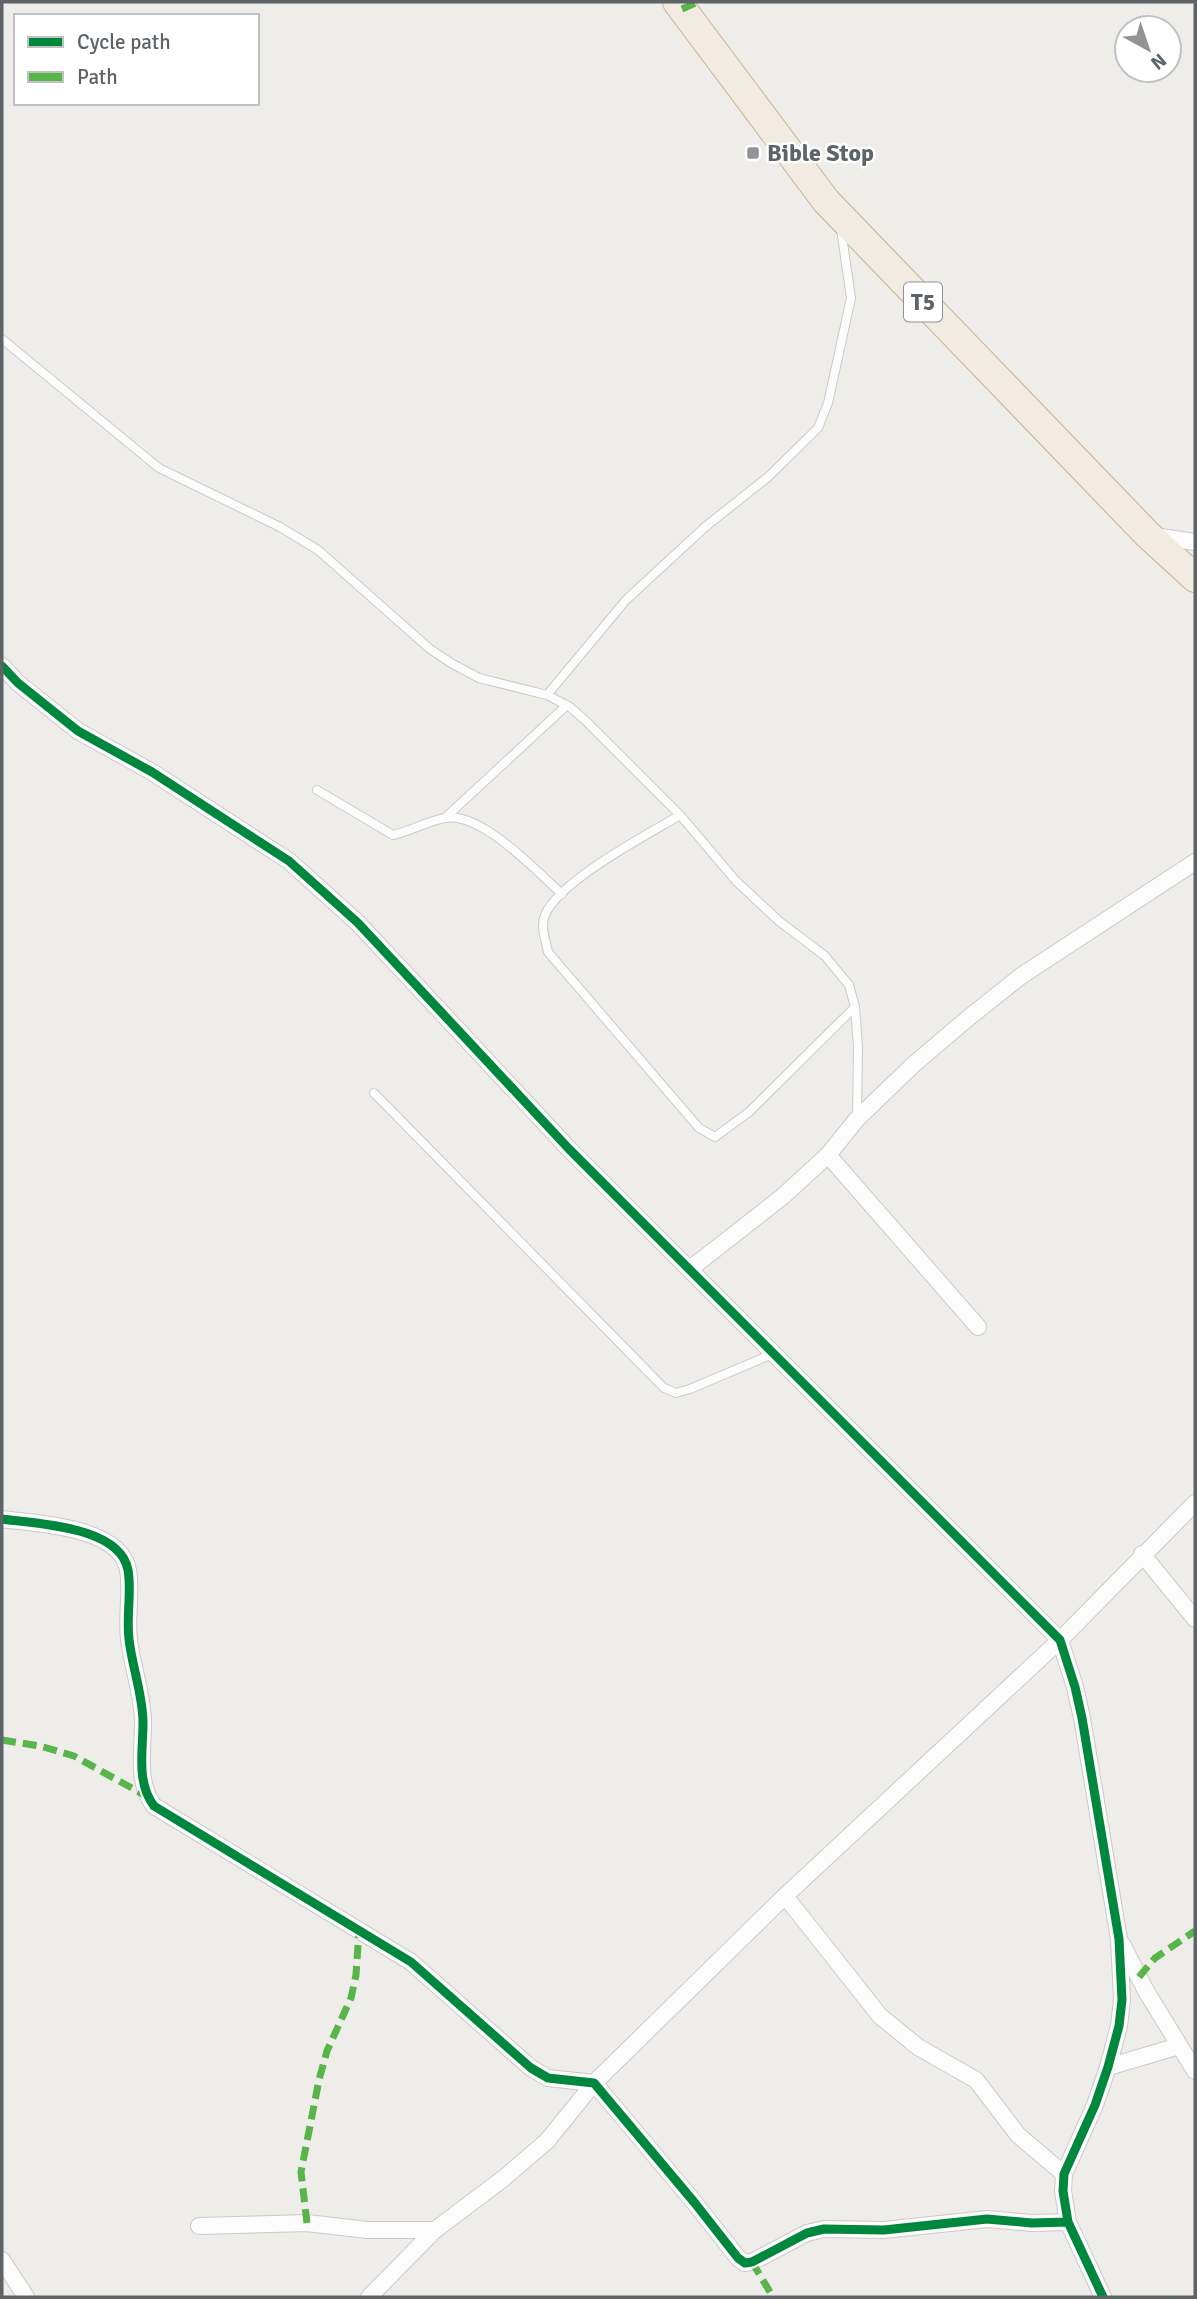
<svg xmlns="http://www.w3.org/2000/svg" width="1197" height="2299" viewBox="0 0 1197 2299" font-family="Signika,sans-serif">
<style>
.lines{fill:none;stroke-linecap:round;stroke-linejoin:round}
.lane-casing{stroke:#cacaca;stroke-width:10}
.street-casing{stroke:#cacaca;stroke-width:18}
.highway-casing{stroke:#c7b495;stroke-width:30}
.lane{stroke:#fdfcfc;stroke-width:8}
.street{stroke:#fdfcfc;stroke-width:16}
.highway{stroke:#f1ebe2;stroke-width:28}
.quiet{stroke:#58b549;stroke-width:7;stroke-dasharray:14 7;stroke-linecap:butt}
.cycleway-casing{stroke:#fff;stroke-width:13}
.cycleway{stroke:#00873e;stroke-width:9}
.poi-dot{fill:#919395;stroke:#fff;stroke-width:2.5}
.labels{text-anchor:middle;dominant-baseline:central;stroke-width:5;stroke-linejoin:round;paint-order:stroke}
.shield{fill:#fff;stroke:#8e9295;stroke-width:2}
.shield-label{font-size:23px;font-weight:bold;fill:#5e6368}
.poi-label{font-size:24px;font-weight:bold;fill:#5e6368;stroke:#fff;text-anchor:start}
</style>
<rect width="100%" height="100%" fill="#efede9"/>
<g class="lines">
<g class="lane-casing">
<path id="lane" d="M2,339l157,129 121,59 38,23 112,99 21,14 28,15 68,17 23,12 16,14 94,94 56,66 43,40 46,35 24,29 6,22 3,40 -1,72
M547,695l79,-95 79,-73 63,-50 50,-49 10,-25 23,-105 -10,-69
M317,790l76,45c18,-4 35,-14 52,-17 36,-7 91,53 117,76
M680,815c-33,20 -120,65 -135,100 -5,12 1,26 3,37l151,176 16,9 34,-25 106,-105
M446,817l121,-112
M374,1093l290,295 12,5 14,-4 85,-36"/>
</g>
<g class="street-casing">
<path id="street" d="M1154,536l41,6
M2,666l16,17 60,48 74,41 137,89 69,62 211,226 491,491 15,47 7,31 37,221 3,61 -3,26 -11,41 -13,38 -31,69 -1,17 5,31 35,75
M828,1155l150,172
M690,1269l92,-72 46,-42 29,-36 56,-54 54,-46 54,-43 174,-114
M2,1519c35,5 118,7 126,51 4,23 -2,46 1,69 3,28 14,56 14,84 0,28 -7,59 11,83l257,156 120,106 17,10 46,5 100,119 44,56 7,5 7,-1 55,-29 17,-4 60,1 103,-11 45,4 36,-1
M1142,1554l53,65
M785,1896l95,120 38,31 58,33 42,55 46,39
M1122,1944l24,47 49,80
M1108,2067l71,-21
M199,2226l108,-3 60,7h68
M2,2260l24,37
M369,2297l66,-67 69,-52 43,-37 47,-58 191,-187 275,-256 135,-137"/>
</g>
<g class="highway-casing">
<path id="highway" d="M677,2l149,199 322,334 47,43"/>
</g>
<use href="#lane" class="lane"/>
<use href="#street" class="street"/>
<use href="#highway" class="highway"/>
<path class="quiet" d="M682,9l16,-7
M2,1740l38,6 34,10 74,41
M1139,1977l16,-19 40,-27
M307,2223l-6,-51 18,-92 8,-29 24,-53 5,-23 3,-45
M752,2262l21,35"/>
<g class="cycleway-casing">
<path id="cycleway" d="M2,666l16,17 60,48 74,41 137,89 69,62 211,226 491,491 15,47 7,31 37,221 3,61 -3,26 -11,41 -13,38 -31,69 -1,17 5,31 35,75
M2,1519c35,5 118,7 126,51 4,23 -2,46 1,69 3,28 14,56 14,84 0,28 -7,59 11,83l257,156 120,106 17,10 46,5 100,119 44,56 7,5 7,-1 55,-29 17,-4 60,1 103,-11 45,4 36,-1"/>
</g>
<use href="#cycleway" class="cycleway"/>
</g>
<rect class="poi-dot" x="746" y="146" width="14" height="14" rx="3.5"/>
<g class="labels">
<rect class="shield" x="904" y="282.5" width="38" height="39" rx="5"/>
<g class="shield-label">
<text x="923" y="302">T5</text>
</g>
<g class="poi-label">
<text x="767" y="153">Bible Stop</text>
</g>
</g>
<rect width="1197" height="2299" fill="none" stroke="#5e6368" stroke-width="7"/>
<rect x="14" y="14" width="245" height="91" fill="#ffffff" stroke="#bfc1c3" stroke-width="2"/>
<rect x="28" y="37" width="35" height="10" fill="#00873e" stroke="#bfc1c3" stroke-width="2"/>
<text x="77" y="49" font-size="21" fill="#5e6368">Cycle path</text>
<rect x="28" y="72" width="35" height="10" fill="#58b549" stroke="#bfc1c3" stroke-width="2"/>
<text x="77" y="84" font-size="21" fill="#5e6368">Path</text>
<g transform="translate(1148 49) rotate(140)"><circle r="33" fill="#ffffff" stroke="#bfc1c3" stroke-width="2"/>
<path d="M0-5L12 26L0 18L-12 26Z" fill="#919395"/>
<text y="-10" font-size="19" font-weight="bold" text-anchor="middle" fill="#5e6368">N</text>
</g>
</svg>
